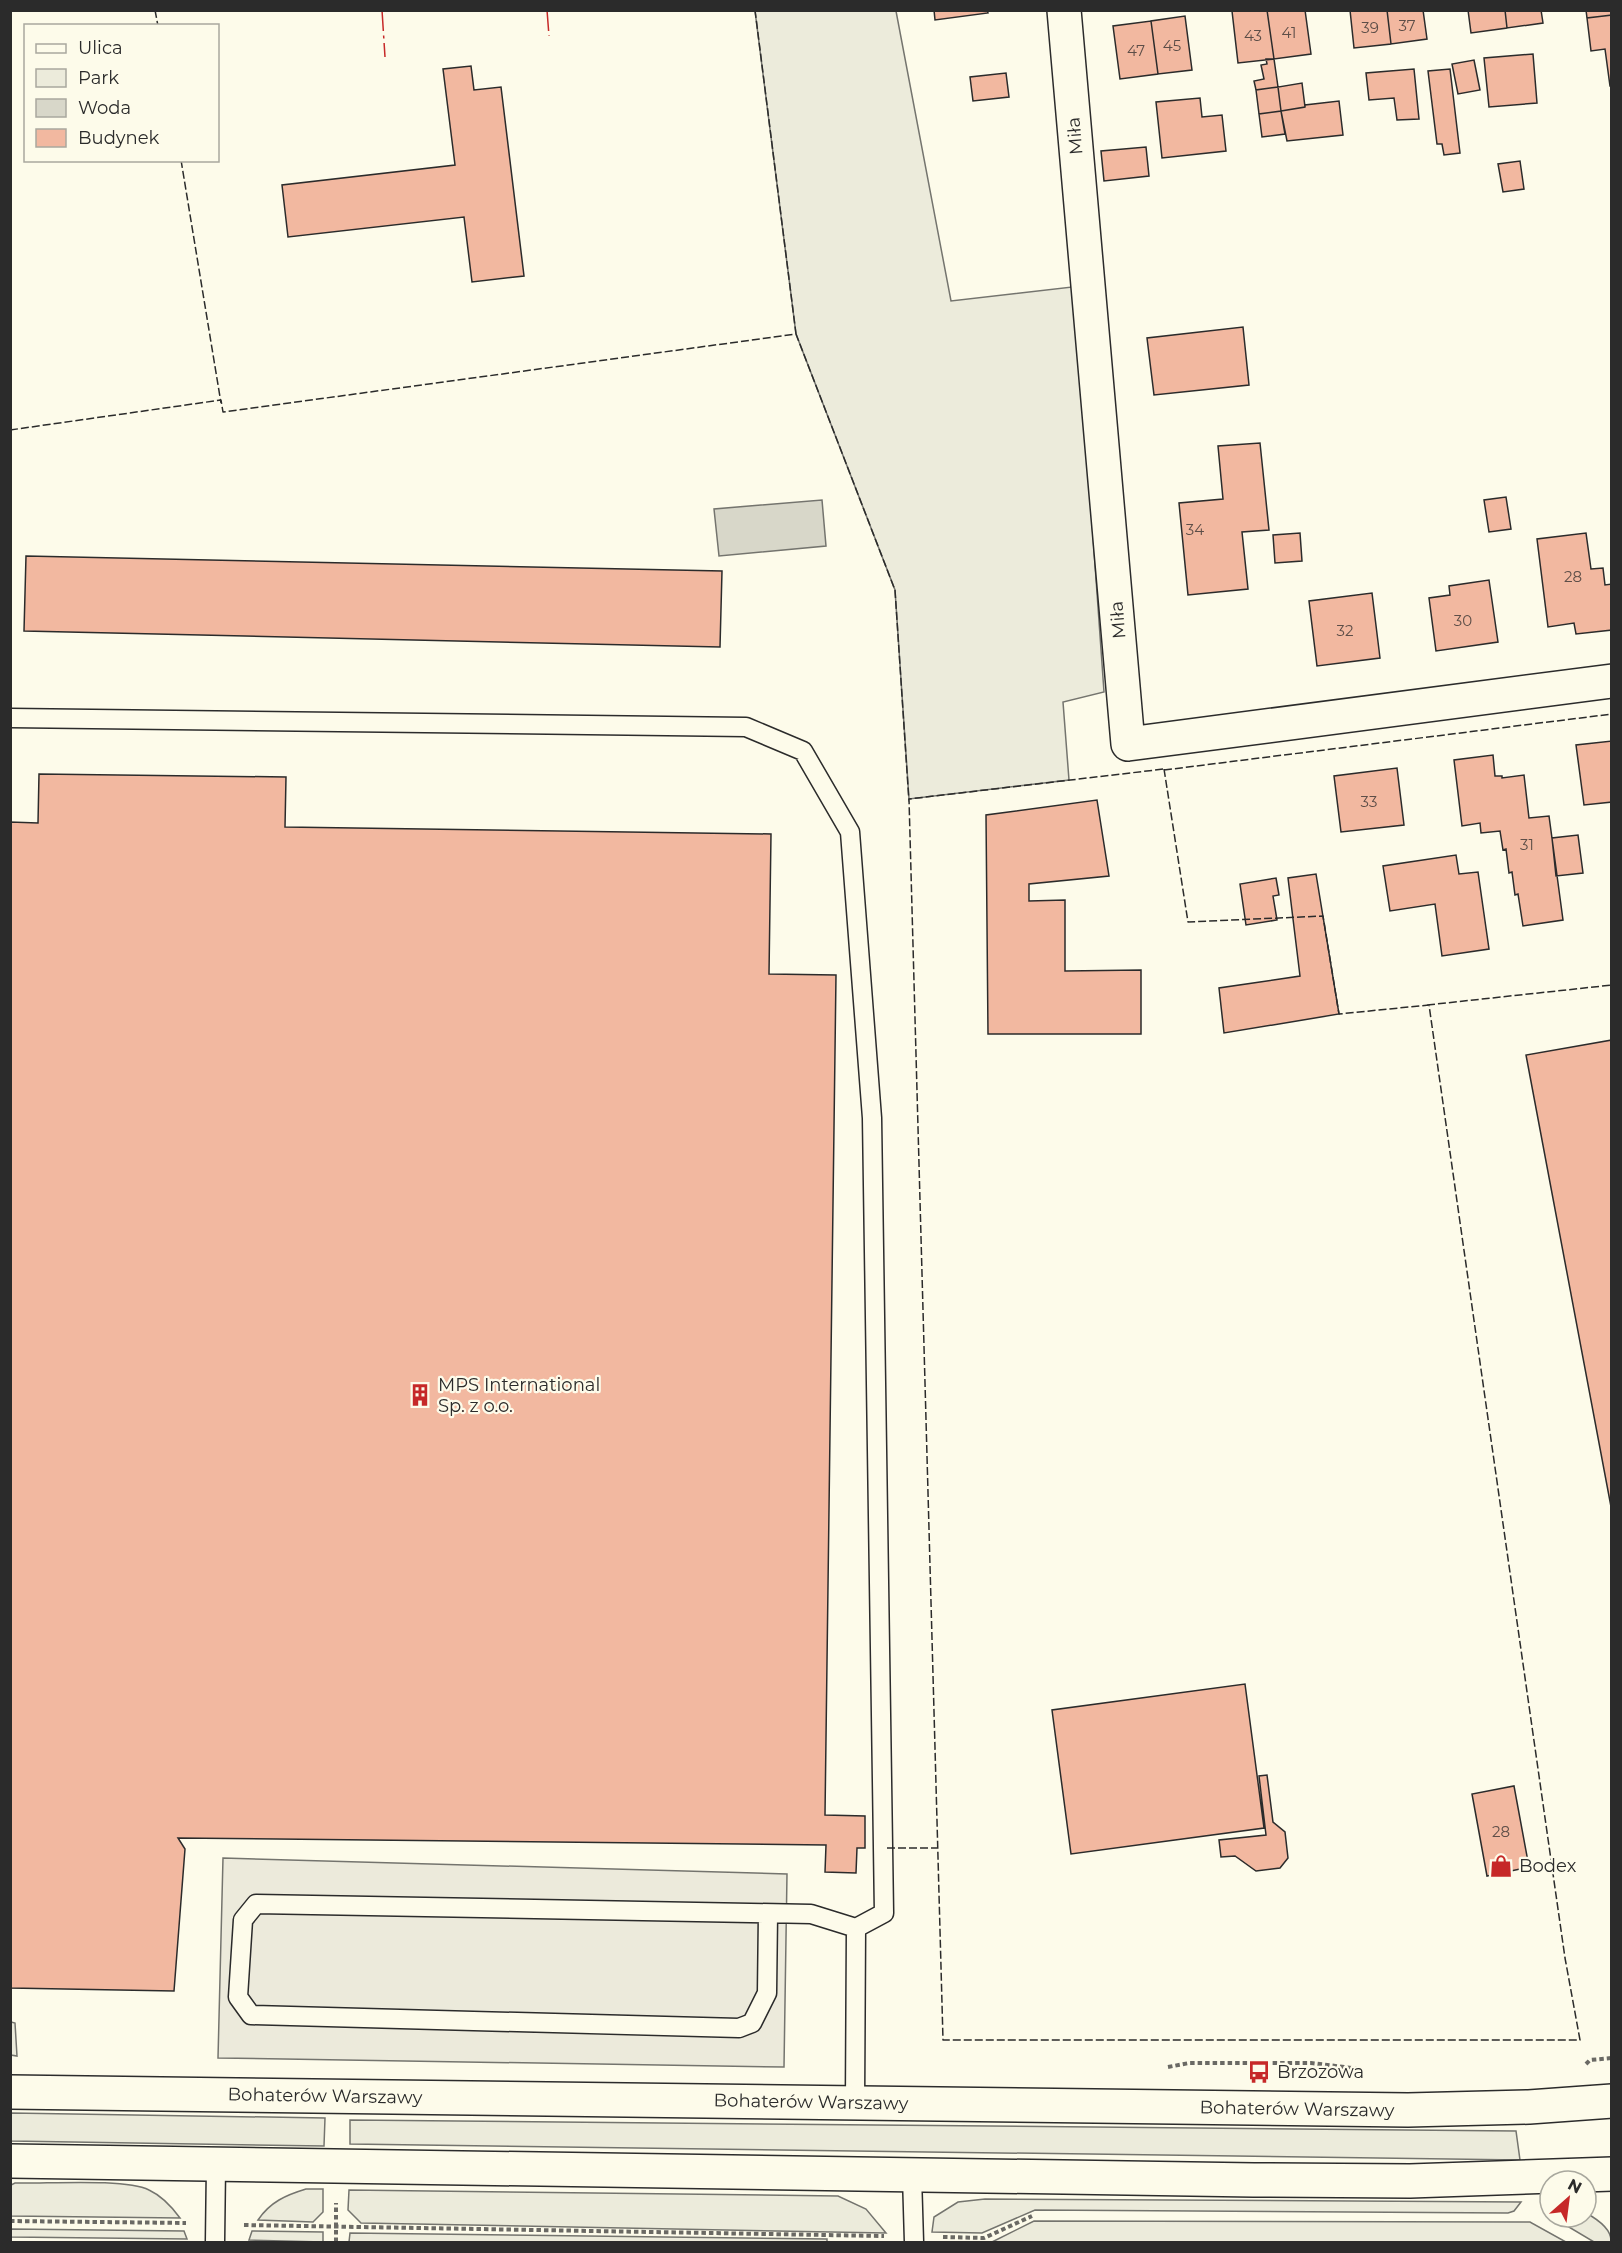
<svg xmlns="http://www.w3.org/2000/svg" width="1622" height="2253" viewBox="0 0 1622 2253" font-family="Montserrat,sans-serif">
<style>
.green{fill:#ecebdb;stroke:#74746e;stroke-width:1.5}
.parking{fill:#eceadb;stroke:#74746e;stroke-width:1.5}
.water{fill:#d8d7c9;stroke:#74746e;stroke-width:1.5}
.building{fill:#f2b8a0;stroke:#2b2b2b;stroke-width:1.5}
.lines{fill:none;stroke-linecap:round;stroke-linejoin:round}
.lane-casing{stroke:#2b2b2b;stroke-width:21}
.street-casing{stroke:#2b2b2b;stroke-width:36}
.secondary-casing{stroke:#2b2b2b;stroke-width:36}
.path{stroke:#6a6964;stroke-width:4;stroke-dasharray:4.5 3;stroke-linecap:butt}
.lane{stroke:#fdfbea;stroke-width:18}
.street{stroke:#fdfbea;stroke-width:33}
.secondary{stroke:#fdfbea;stroke-width:33}
.fence{stroke:#2b2b2b;stroke-width:1.5;stroke-dasharray:8 3;stroke-linecap:butt}
.power{stroke:#c62828;stroke-width:1.5;stroke-dasharray:21 4.5 3 4.5;stroke-linecap:butt}
.labels{text-anchor:middle;dominant-baseline:central;stroke-width:4.5;stroke-linejoin:round;paint-order:stroke}
.number-label{font-size:15px;fill:#5d4e48}
.street-label{font-size:18px;fill:#2b2b2b;stroke:#fdfbea}
.poi-label{font-size:18px;fill:#2b2b2b;stroke:#fdfbea;text-anchor:start}
</style>
<rect width="100%" height="100%" fill="#fdfbea"/>
<path class="green" d="M755,11h141l55,290 121,-14 7,51 25,354 -41,10 6,78 -160,19 -14,-209 -99,-256z
M11,2022l4,1 2,33 -6,-1z
M11,2113l314,5 -1,28 -313,-5z
M350,2120l1166,11 4,29 -1170,-16z
M15,2183c30,1 110,-5 134,7 13,6 23,17 31,28l-169,-2v-31z
M306,2189h17v23l-10,10 -55,-2c12,-18 28,-25 48,-31z
M349,2190l489,6 28,13 20,24 -525,-10 -13,-13z
M985,2199l536,3 -7,9 -6,2 -473,-3 -53,23 -50,-1 2,-15 24,-15z
M1586,2213c11,6 26,16 25,29h-17l-42,-25h34z
M1034,2221l496,1 36,20h-574z
M11,2229l173,2 3,8 -176,-2z
M252,2231l71,1v10l-74,-2z
M350,2233l477,6v3h-478z"/>
<path class="parking" d="M223,1858l564,16 -3,193 -566,-9z"/>
<path class="water" d="M822,500l4,46 -107,10 -5,-47z"/>
<path class="building" d="M934,10h53l1,3 -53,7z
M1267,10l7,49 -36,4 -6,-52z
M1267,10h38l6,44 -37,5z
M1350,10h37l4,34 -37,4z
M1387,10h36l4,29 -36,5z
M1468,10h37l2,18 -36,5z
M1505,10h36l2,13 -36,5z
M1586,10h26v5l-25,3z
M1612,15v71h-2l-5,-37 -14,2 -4,-33z
M1185,16l7,54 -34,4 -7,-53z
M1151,21l7,53 -38,5 -7,-53z
M1533,54l4,49 -48,4 -5,-49z
M1266,59h8l4,28 -22,3 -2,-9 10,-2 -3,-14 6,-1z
M1474,60l6,30 -22,4 -6,-30z
M471,66l3,24 27,-3 23,189 -52,6 -8,-65 -176,20 -6,-52 173,-20 -12,-96z
M1414,69l5,50 -22,1 -3,-22 -25,2 -3,-27z
M1450,69l10,84 -16,2 -2,-11h-5l-9,-73z
M1006,73l3,24 -36,4 -3,-24z
M1302,83l3,24 -24,4 -3,-24z
M1278,87l3,24 -22,3 -3,-24z
M1200,98l2,19 20,-2 4,36 -64,7 -6,-56z
M1339,101l4,34 -56,6 -6,-30 24,-4v-2z
M1281,111l4,23 -23,3 -3,-23z
M1146,147l3,29 -45,5 -3,-30z
M1520,161l4,28 -21,3 -5,-28z
M1243,327l6,58 -95,10 -7,-57z
M1260,443l9,87 -27,2 6,57 -60,6 -9,-92 44,-4 -5,-53z
M1506,497l5,32 -22,3 -5,-32z
M1300,533l2,28 -27,2 -2,-28z
M1586,533l5,36 12,-1 2,17 7,-1v46l-36,4 -2,-11 -26,4 -11,-88z
M26,556l696,15 -2,76 -696,-16z
M1489,580l9,62 -62,9 -7,-53 21,-3 -1,-9z
M1372,593l8,65 -63,8 -8,-65z
M1612,741v61l-28,3 -8,-60z
M1493,755l2,21h7v2l22,-3 5,43 20,-2 14,104 -40,6 -5,-32 -3,1 -3,-23 -3,1 -3,-24 -3,1 -3,-19 -19,2 -1,-10 -18,3 -8,-66z
M1397,768l7,57 -63,7 -7,-56z
M39,774l247,3 -1,50 486,7 -2,140 67,1 -11,840 40,1v32h-8l-1,25 -31,-1 1,-27 -648,-7 7,11 -11,142 -164,-3v-1166l28,1z
M1097,800l12,76 -80,8v17l36,-1v71l76,-1v64h-153l-2,-219z
M1578,835l5,38 -27,3 -4,-38z
M1456,855l3,19 19,-2 11,77 -47,7 -7,-52 -45,7 -7,-45z
M1316,874l23,140 -115,19 -5,-45 81,-12 -12,-98z
M1276,878l3,17 -6,1 4,24 -31,5 -6,-41z
M1612,1040v472l-86,-457z
M1245,1684l19,144 -193,26 -19,-144z
M1267,1775l6,47 12,10 3,26 -8,10 -24,3 -21,-15 -14,1 -2,-17 47,-5 -7,-59z
M1514,1786l15,81 -42,9 -15,-82z"/>
<g class="lines">
<g class="lane-casing">
<path id="lane" d="M10,718l736,9 57,24 47,81 22,286 12,795 -28,15 -45,-14 -555,-10 -13,16 -5,77 13,18 488,13 13,-5 15,-30 1,-79
M855,2102l1,-174
M912,2176l2,66
M215,2242l1,-76"/>
</g>
<g class="street-casing">
<path id="street" d="M1064,10l64,734 484,-63"/>
</g>
<g class="secondary-casing">
<path id="secondary" d="M10,2092l1398,18 121,-3 83,-6
M10,2161l1244,19 156,1 202,-7"/>
</g>
<path class="path" d="M1586,2064l4,-4 22,-2
M1168,2067l21,-4h122l50,6
M10,2221l176,2
M244,2225l640,11
M943,2237l41,1 48,-22
M336,2242v-39"/>
<use href="#lane" class="lane"/>
<use href="#street" class="street"/>
<use href="#secondary" class="secondary"/>
<path class="fence" d="M155,10l3,16
M755,10l41,324
M181,160l40,243
M10,430l211,-30 2,12 573,-78 99,256 14,212
M1164,769l24,153 135,-6 16,98 90,-9 136,953 15,82h-637l-34,-1241z
M1164,770l448,-56
M1427,1005l185,-20
M887,1848h51"/>
<path class="power" d="M382,10l3,47
M547,10l2,26"/>
</g>
<defs>
<g id="building-bare" transform="scale(1.8)"><path d="M-4-6H4V6H1V3H-1V6H-4ZM-2.5-4.3h1.7v1.8h-1.7ZM.8-4.3h1.7v1.8H.8ZM-2.5-1h1.7V.8h-1.7ZM.8-1h1.7V.8H.8Z" fill="#c62828" stroke="#fdfbea" stroke-width="2.5" paint-order="stroke"/></g>
<g id="shop-bare" transform="scale(1.8)"><path d="M-5-2.5h2.3a2.7 3.5 0 0 1 5.4 0H5L5.5 6h-11ZM-1.5-2.5h3a1.5 2.3 0 0 0-3 0Z" fill="#c62828" stroke="#fdfbea" stroke-width="2.5" paint-order="stroke"/></g>
<g id="bus-bare" transform="scale(1.8)"><path d="M-5-6H5V4H4V6H2V4H-2V6H-4V4H-5ZM-3.5-4V0h7V-4ZM-3.5 1.2v1.5H-2V1.2ZM2 1.2v1.5H3.5V1.2Z" fill="#c62828" stroke="#fdfbea" stroke-width="2.5" paint-order="stroke"/></g>
</defs>
<g fill-rule="evenodd">
<use href="#building-bare" x="420" y="1395"/>
<use href="#shop-bare" x="1501" y="1866"/>
<use href="#bus-bare" x="1259" y="2072"/>
</g>
<g class="labels">
<g class="number-label">
<text x="1407" y="25">37</text>
<text x="1370" y="27">39</text>
<text x="1289" y="32">41</text>
<text x="1253" y="35">43</text>
<text x="1172" y="45">45</text>
<text x="1136" y="50">47</text>
<text x="1195" y="529">34</text>
<text x="1573" y="576">28</text>
<text x="1463" y="620">30</text>
<text x="1345" y="630">32</text>
<text x="1369" y="801">33</text>
<text x="1527" y="844">31</text>
<text x="1501" y="1831">28</text>
</g>
<g class="street-label">
<text transform="translate(1075 136) rotate(-95)">Miła</text>
<text transform="translate(1118 620) rotate(-95)">Miła</text>
<text transform="translate(325 2096) rotate(1)">Bohaterów Warszawy</text>
<text transform="translate(811 2102) rotate(1)">Bohaterów Warszawy</text>
<text transform="translate(1297 2109) rotate(1)">Bohaterów Warszawy</text>
</g>
<g class="poi-label">
<text x="438" y="1385">MPS International<tspan x="438" dy="21">Sp. z o.o.</tspan></text>
<text x="1519" y="1866">Bodex</text>
<text x="1277" y="2072">Brzozowa</text>
</g>
</g>
<rect width="1622" height="2253" fill="none" stroke="#2b2b2b" stroke-width="24"/>
<rect x="24" y="24" width="195" height="138" fill="#fdfbea" stroke="#a9a89e" stroke-width="1.5"/>
<rect x="36" y="44" width="30" height="9" fill="#fdfbea" stroke="#a9a89e" stroke-width="1.5"/>
<text x="78" y="54" font-size="18" fill="#2b2b2b">Ulica</text>
<rect x="36" y="69" width="30" height="18" fill="#ecebdb" stroke="#a9a89e" stroke-width="1.5"/>
<text x="78" y="84" font-size="18" fill="#2b2b2b">Park</text>
<rect x="36" y="99" width="30" height="18" fill="#d8d7c9" stroke="#a9a89e" stroke-width="1.5"/>
<text x="78" y="114" font-size="18" fill="#2b2b2b">Woda</text>
<rect x="36" y="129" width="30" height="18" fill="#f2b8a0" stroke="#a9a89e" stroke-width="1.5"/>
<text x="78" y="144" font-size="18" fill="#2b2b2b">Budynek</text>
<g transform="translate(1568 2199) rotate(28)"><circle r="28" fill="#fdfbea" stroke="#a9a89e" stroke-width="1.5"/>
<path d="M0-4.5L10 22L0 15L-10 22Z" fill="#c62828"/>
<text y="-9" font-size="16" font-weight="bold" text-anchor="middle" fill="#2b2b2b">N</text>
</g>
</svg>
